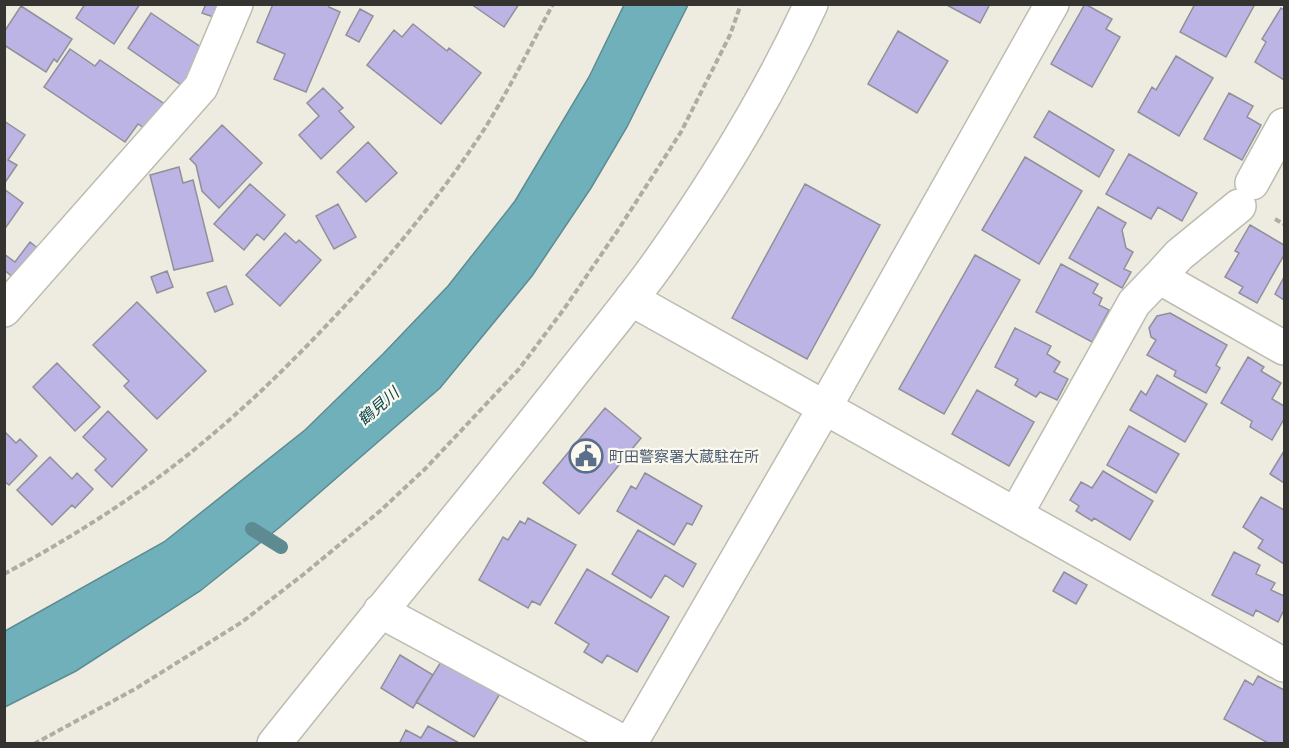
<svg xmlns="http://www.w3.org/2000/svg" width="1289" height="748" viewBox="0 0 1289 748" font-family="Mulish,'Noto Sans JP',sans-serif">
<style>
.water{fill:#6fb0bb;stroke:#5e8b91;stroke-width:1.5}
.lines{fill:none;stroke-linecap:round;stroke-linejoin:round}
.stream{stroke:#5e8b91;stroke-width:14}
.building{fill:#bbb4e4;stroke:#91909a;stroke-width:1.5}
.minor-casing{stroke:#bdbcb1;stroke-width:36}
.path{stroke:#aeaca3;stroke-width:4;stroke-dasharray:6 3;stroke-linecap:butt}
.minor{stroke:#fff;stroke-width:33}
.labels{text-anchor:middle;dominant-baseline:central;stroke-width:4.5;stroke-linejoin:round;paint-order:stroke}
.service-label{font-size:15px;fill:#4e5e75;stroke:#fbf9ee;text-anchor:start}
.water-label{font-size:16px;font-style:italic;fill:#0d4952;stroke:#fbf9ee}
</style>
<rect width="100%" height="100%" fill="#eeece1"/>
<path class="water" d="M624,5h64l-61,122 -36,61 -59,88 -92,112 -160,139 -80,64 -124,80 -71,36v-76l159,-89 141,-112 78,-76 65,-68 67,-85 74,-124z"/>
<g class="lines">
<path class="stream" d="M252,529l29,18"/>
</g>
<path class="building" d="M85,4h55l-26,40 -38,-26z
M206,4h22l-6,16 -20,-7z
M273,4h57l-1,3 11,5 -34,80 -32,-13 11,-25 -28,-12z
M471,4h48l-15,23z
M945,4h45l-10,19z
M1085,4l27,15 -6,10 14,8 -28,50 -41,-23z
M1195,4h60l-29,53 -46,-25z
M21,6l51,33 -15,23 -3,-3 -8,13 -42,-27v-13z
M1281,8l3,2v70l-29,-18 11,-20 -4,-3z
M360,9l13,7 -14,26 -13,-7z
M151,13l57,39 -24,35 -56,-39z
M413,24l34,27 2,-3 32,25 -40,51 -74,-59 27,-35 8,7z
M898,31l50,30 -31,52 -49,-29z
M70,49l25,17 5,-6 66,45 -18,26 -10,-7 -13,18 -81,-55z
M1176,56l37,22 -34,58 -41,-24 14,-25 4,3z
M323,88l20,20 -4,3 15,16 -33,32 -22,-24 20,-19 -12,-13z
M1229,93l24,13 -6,11 14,8 -19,35 -38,-21z
M1049,111l65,39 -15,27 -65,-40z
M4,121l21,14 -17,25 9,5 -13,19z
M222,125l40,38 -43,45 -17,-17 -6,-26 -6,-6z
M368,142l29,31 -31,29 -29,-30z
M1129,154l68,39 -15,28 -24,-14 -7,12 -45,-25z
M1025,157l57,34 -43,73 -57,-34z
M179,167l4,16 10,-3 20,81 -39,9 -24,-95z
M250,184l35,31 -21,25 -7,-6 -13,16 -30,-26z
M805,184l75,41 -73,134 -75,-41z
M4,189l19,14 -19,27z
M338,204l18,33 -22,12 -18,-33z
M1098,207l28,16 -4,7 4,18 7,4 -9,17 7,3 -9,16 -53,-30z
M1250,225l34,20v10l-27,48 -18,-10 4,-6 -18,-10 14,-24 -4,-2z
M285,233l11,10 3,-3 22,20 -41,46 -34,-31z
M30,242l9,7 -25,29 -10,-8v-16l11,8z
M975,255l45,25 -76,134 -45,-25z
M1061,264l37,20 -5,9 9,5 -3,7 10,5 -17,32 -56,-30z
M167,271l6,16 -16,6 -6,-16z
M1284,277v23l-9,-6z
M226,286l7,18 -18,8 -8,-19z
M137,302l69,69 -49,48 -33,-33 5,-5 -36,-36z
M1170,313l57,32 -11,20 4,3 -14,25 -32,-17 2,-5 -29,-16 9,-15 -5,-3 -2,-9 8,-12z
M1015,328l36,18 -4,8 13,8 -6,10 14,7 -11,21 -17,-8 -4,5 -21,-12 3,-6 -23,-12z
M1248,357l16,10 -3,4 20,12 -9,16 12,7v13l-12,21 -22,-13 2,-6 -31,-18z
M57,363l43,44 -25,24 -42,-44z
M1157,375l50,29 -22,38 -55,-32 11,-19 5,4z
M977,390l57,32 -25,44 -57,-32z
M605,408l36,30 -62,76 -36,-31z
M108,411l39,39 -35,37 -17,-17 11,-11 -23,-22z
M1129,426l50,28 -23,39 -49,-28z
M4,431l12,12 4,-4 17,17 -28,29 -5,-4z
M1284,451v32l-14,-9z
M50,457l22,22 5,-6 16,16 -18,19 -3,-3 -20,20 -35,-35z
M1103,471l50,30 -23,39 -36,-22 -2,3 -16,-10 3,-5 -9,-6 11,-18 11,6z
M645,473l57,33 -10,19 -5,-2 -13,22 -57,-34 14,-25 5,3z
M1261,497l23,13v54l-26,-16 5,-8 -20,-13z
M528,518l48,27 -36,60 -8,-4 -4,7 -49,-28 24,-43 5,3 12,-19 5,3z
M638,530l58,34 -13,23 -18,-12 -14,23 -39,-24z
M1234,552l26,13 -4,9 19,9 -4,7 13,6v14l-6,12 -22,-12 -3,6 -41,-21z
M587,569l82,48 -32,55 -30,-17 -5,8 -18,-11 5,-8 -34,-21z
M1064,572l23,13 -11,19 -23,-13z
M400,655l33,20 -20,33 -32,-20z
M444,657l57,35 -27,45 -58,-35z
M1258,676l26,14v54h-14l-46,-25 21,-39 8,5z
M428,726l33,18h-62l7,-14 15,8z"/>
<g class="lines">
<g class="minor-casing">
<path id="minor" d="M1252,183l32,-58
M1159,277l20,-22 60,-49
M631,299l653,366
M4,310l197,-223 35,-83
M1016,514l118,-211 25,-26 125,71
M380,611l247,133
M274,744c94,-118 190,-233 283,-351 34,-44 70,-86 102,-131 58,-82 110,-167 152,-258
M630,744l195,-337 227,-403"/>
</g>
<path class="path" d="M1275,219l9,5
M4,574c69,-37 137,-80 197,-130 55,-45 105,-96 153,-148 47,-53 93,-109 131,-168 25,-40 46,-83 68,-124
M34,744l101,-55 107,-67 62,-48 76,-63 46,-43 93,-99 45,-60 54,-79 63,-98 49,-97 11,-31"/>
<use href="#minor" class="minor"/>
</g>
<defs>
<g id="civic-ring" transform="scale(1.725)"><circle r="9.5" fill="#fbf9ee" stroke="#5c6f8a" stroke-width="1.5"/><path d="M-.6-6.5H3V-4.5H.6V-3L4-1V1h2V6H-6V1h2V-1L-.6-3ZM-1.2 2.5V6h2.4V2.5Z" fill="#5c6f8a"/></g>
</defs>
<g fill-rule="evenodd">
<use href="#civic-ring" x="586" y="456"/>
</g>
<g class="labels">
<g class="service-label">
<text x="609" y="456">町田警察署大蔵駐在所</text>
</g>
<g class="water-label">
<text transform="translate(378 406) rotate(-41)">鶴見川</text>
</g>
</g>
<rect width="1289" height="748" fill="none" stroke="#353430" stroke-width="12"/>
</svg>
